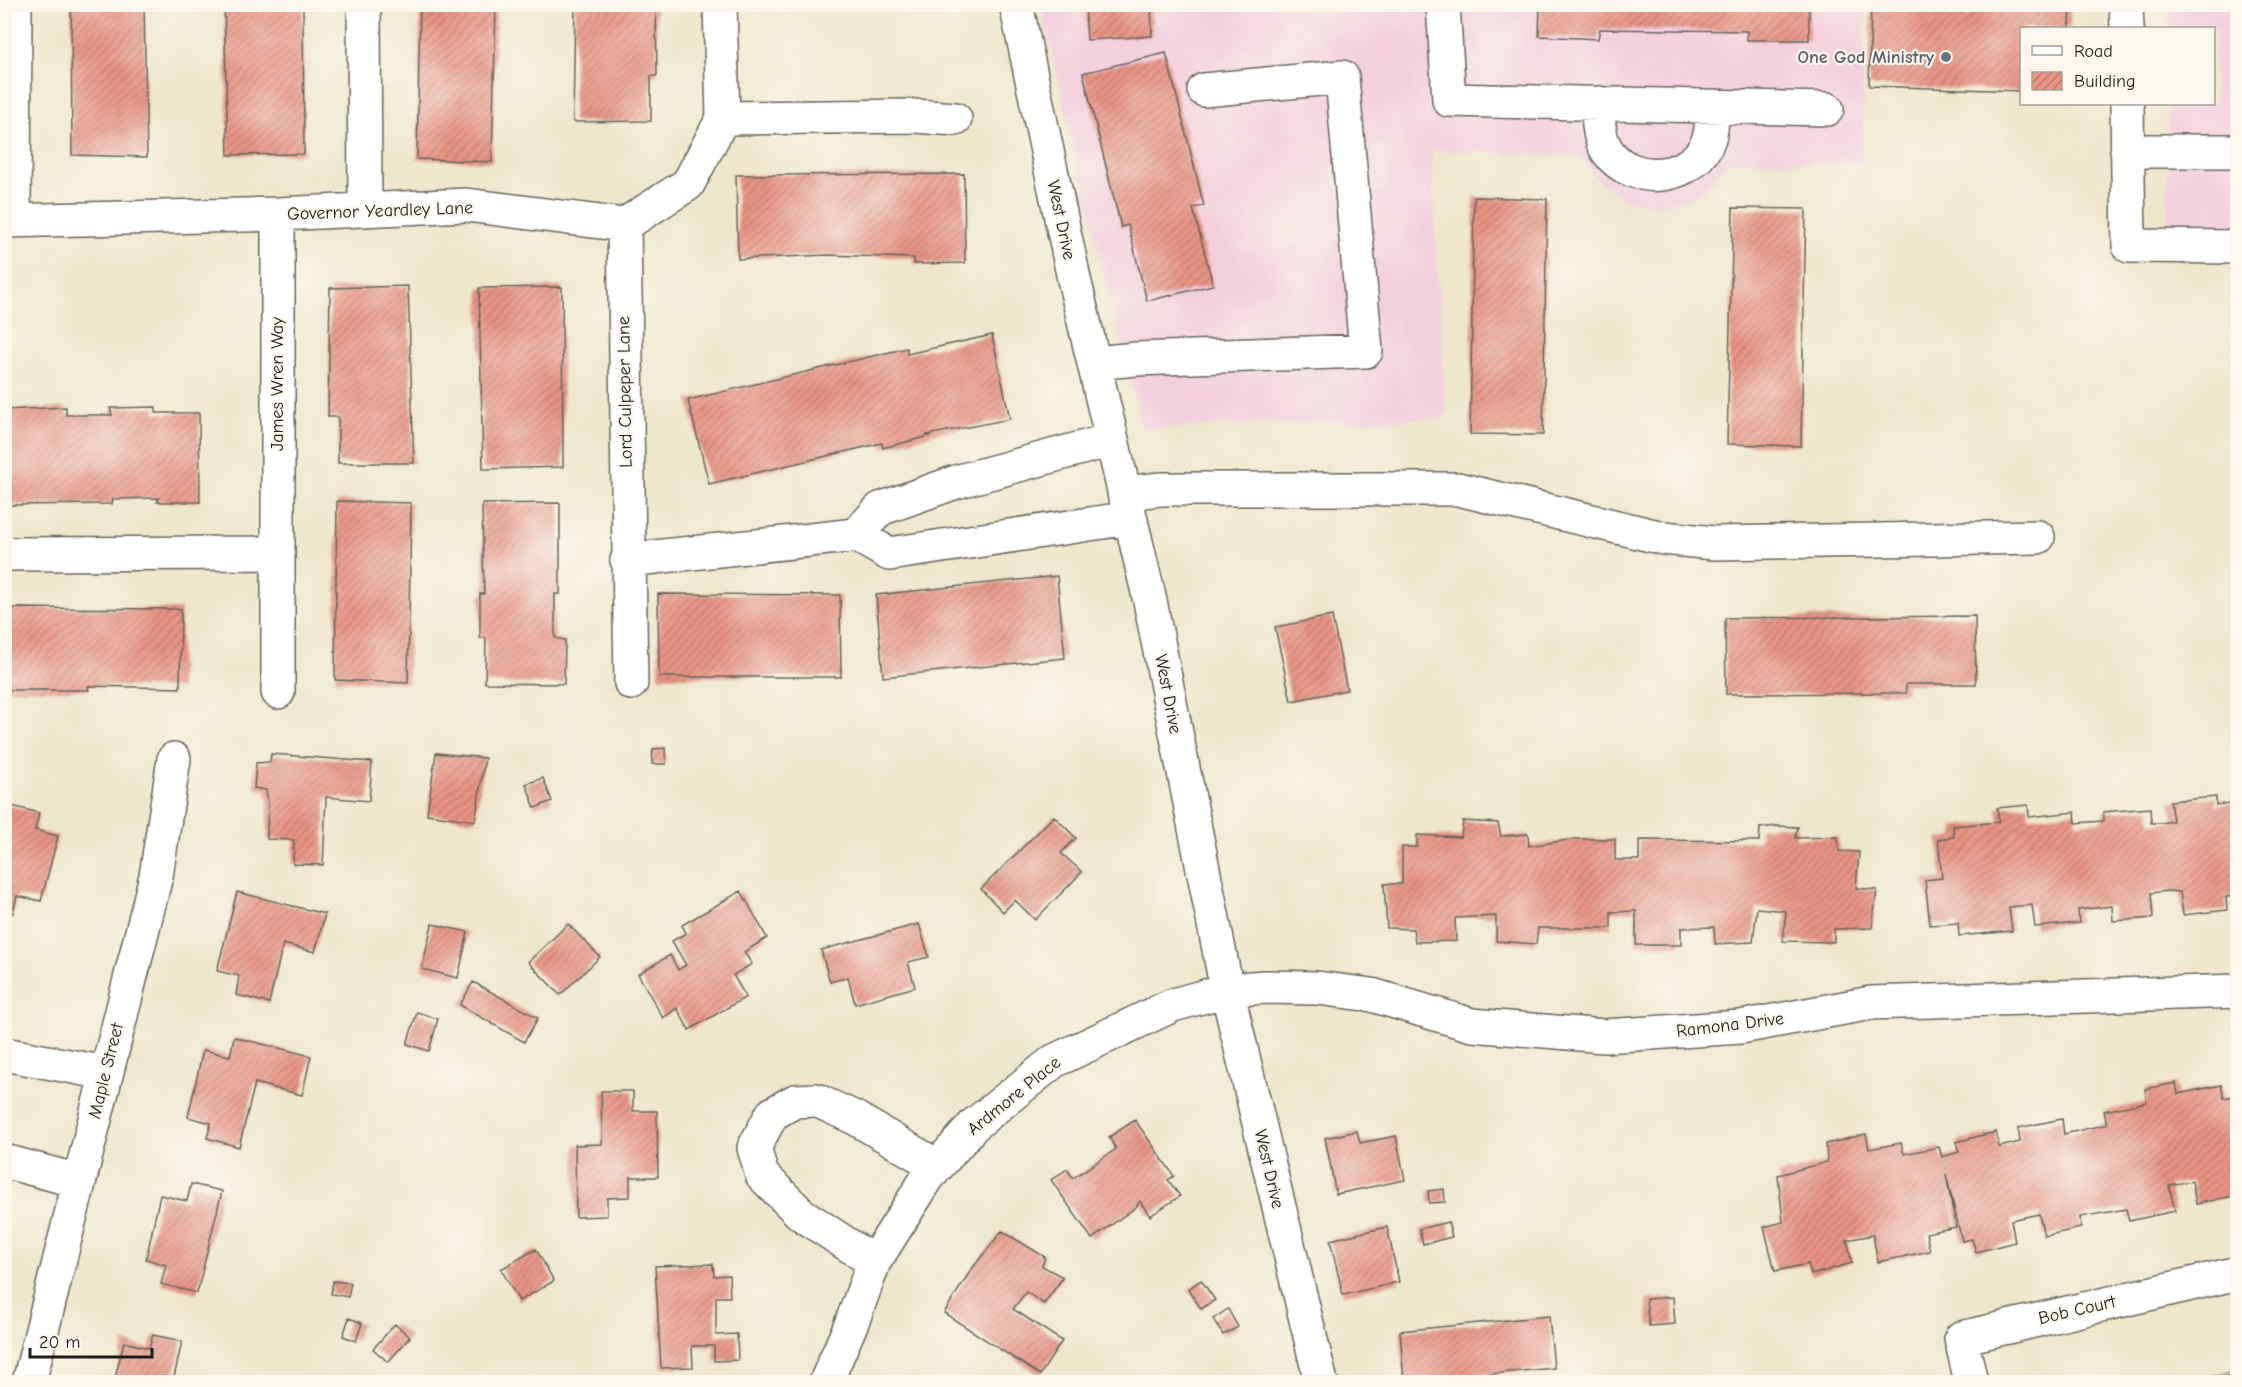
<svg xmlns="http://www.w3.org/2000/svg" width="2242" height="1387" viewBox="0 0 2242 1387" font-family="'Comic Neue',sans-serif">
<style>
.built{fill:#f4cfde}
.forest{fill:url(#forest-firs);stroke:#466647;stroke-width:1.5}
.building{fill:url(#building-hatch)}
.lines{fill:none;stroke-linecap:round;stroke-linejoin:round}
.minor-casing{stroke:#666359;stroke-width:36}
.minor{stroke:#fff;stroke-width:33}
.worship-dot{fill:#6b7280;stroke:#fbf7ec;stroke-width:2}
.labels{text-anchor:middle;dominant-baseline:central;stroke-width:4.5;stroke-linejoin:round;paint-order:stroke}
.worship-label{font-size:18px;font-weight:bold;fill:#5b616d;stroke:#fbf7ec;text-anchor:end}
.street-label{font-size:18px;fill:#1c1c1c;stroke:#fbf7ec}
</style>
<defs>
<pattern id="forest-firs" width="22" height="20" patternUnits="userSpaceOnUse" patternTransform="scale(1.5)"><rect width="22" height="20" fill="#6fb072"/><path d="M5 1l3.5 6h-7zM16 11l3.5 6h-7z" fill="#5a8e5d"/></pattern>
<pattern id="building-hatch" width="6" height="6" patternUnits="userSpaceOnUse" patternTransform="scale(1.5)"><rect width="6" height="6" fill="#e89483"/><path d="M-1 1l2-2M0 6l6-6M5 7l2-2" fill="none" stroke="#bb786a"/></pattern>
</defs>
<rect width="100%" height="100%" fill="#fbf7ec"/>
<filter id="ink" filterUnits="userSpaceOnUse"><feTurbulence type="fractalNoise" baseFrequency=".0167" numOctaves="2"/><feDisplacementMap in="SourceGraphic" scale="12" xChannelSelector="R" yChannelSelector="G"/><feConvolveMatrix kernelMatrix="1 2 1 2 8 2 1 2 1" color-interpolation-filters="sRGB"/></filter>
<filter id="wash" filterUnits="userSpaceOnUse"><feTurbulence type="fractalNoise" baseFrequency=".008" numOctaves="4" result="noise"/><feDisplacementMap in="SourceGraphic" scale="24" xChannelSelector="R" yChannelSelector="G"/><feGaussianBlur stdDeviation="1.35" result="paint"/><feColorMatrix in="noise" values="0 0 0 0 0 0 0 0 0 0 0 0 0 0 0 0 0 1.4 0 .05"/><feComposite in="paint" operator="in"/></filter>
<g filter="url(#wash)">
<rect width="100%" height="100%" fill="#efe7cb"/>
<path class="built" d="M1040,5h825l-3,158 -133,-1 -18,22 -12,8 -12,7 -28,6 -28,-4 -13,-5 -22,-17 -17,-23 -148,-6 15,268 -304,11z
M2169,5h68v227l-70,-1 1,-127h46v-76h-45z"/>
<path class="forest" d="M2237,1369v13h-36l5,-4z"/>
<g id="blocks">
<path class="building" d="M71,4h73l3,153 -75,-2z
M224,4h79l1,150 -76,1z
M420,4h76l-4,158 -75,-3z
M1085,4h66l1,32 -65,4z
M1540,4h269v36h-62v-9l-147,-2 -2,10 -59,-3z
M1871,4h200l-1,24h-48v63l-153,-5z
M575,5h81l1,71h-6v45l-78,1z
M1166,53l38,153 -11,2 20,77 -66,16 -19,-76 -7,2 -38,-154z
M964,174l1,89 -51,1v-6l-86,-3 -90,4 -2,-84z
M1474,197l73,2 -4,236 -73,-1z
M1733,208l73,1 -5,237 -74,-2z
M408,286l6,177h-76v-46h-10l2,-129z
M562,287l1,180 -80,2 -4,-181z
M992,335l18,84 -83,16 2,1 -46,12 -1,-5 -173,41 -21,-84 219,-52v6z
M66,407v8h46l-2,-7 46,-1v6h43l1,89h-43l2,-4 -46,1 -1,5 -108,1v-95z
M337,501l74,2 -3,180 -73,-3z
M560,503v91h-5v44l10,2 -1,44 -79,-1 1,-45h-6v-44h4l-2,-90z
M1057,576l8,82 -182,19 -7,-82z
M658,594l182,1 1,82h-182z
M4,608l177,1 -1,79 -92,-2 1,4h-85z
M1332,616l15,74 -56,11 -16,-74z
M1975,616l1,68h-70v9l-180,1 -1,-76z
M665,748l1,16h-14l1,-15z
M436,753l49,5 -10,63 -48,-7z
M271,754l101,8 -3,39 -43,-4 -3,68 -30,-1 1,-24 -27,-1 1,-36 -2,-13 -12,-2 2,-25 14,-1z
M543,778l9,23 -17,7 -9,-24z
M2216,797v8l22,-3v94l-12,1 1,13 -44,5 -3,-23 -13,-1 -16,2 2,25 -40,3 -1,-15 -34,4 1,13 -44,4 -3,-22 -23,2 3,24 -53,5 -1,-13 -28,2 -5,-45 17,-2 -4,-39 16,-2 -1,-11 46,-4 -2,-14 31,-3 1,12 46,-5 1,11 27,-2v-9l47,-4 1,15h10l12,-2 -3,-20z
M4,804l35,9 -4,17 23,6 -17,65 -24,-5 -4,17 -9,-2z
M1054,816l22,22 -15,15 21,19 -47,48 -20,-20 -12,12 -22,-23z
M1463,821l35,2 3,13 27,-2 1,12 46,-7h40v21h24v-20l120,1 1,-13 17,-2 21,1 -3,11 43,-1 1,14 20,1 -3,36 21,2 -5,38 -38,1v13l-51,-1 3,-30 -29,-3 -4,34 -38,2 -1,-17 -33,1v17h-45v-34l-25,1v16h-73l-2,16 -40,-3v-25l-41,2 1,23 -41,1 -2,-13 -26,-1 -3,-44h18v-37h15v-12l44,2z
M741,891l26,47 -23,14 8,12 -19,11 13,22 -57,33 -12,-22 -14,10 -25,-44 32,-19 8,15 8,-5 -14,-24 14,-8 -4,-8z
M237,892l88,22 -10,38 -32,-8 -14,59 -33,-8 3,-19 -22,-5z
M432,924l36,8 -10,46 -36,-9z
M568,924l32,33 -40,38 -32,-33z
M919,924l10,33 -21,5 7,25 -60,17 -7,-27 -18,5 -9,-32z
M473,982l65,36 -14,24 -64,-37z
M417,1012l21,7 -9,32 -22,-7z
M234,1037l77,19 -9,39 -47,-12 -16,64 -32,-9 4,-15 -23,-6 15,-67 27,6z
M2176,1083l2,11 43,-9 3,13 14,-3v100l-42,9 -4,-23 -23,4 6,26 -46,10 -3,-12 -46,8 1,11 -37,8 -5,-22 -28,6 4,22 -39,10 -4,-13 -10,2 -16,-67 10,53 -30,6 4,18 -52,11 -5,-27 -26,5 5,23 -41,12 -3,-11 -33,7 -11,-44 19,-5 -5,-47 49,-13 -1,-18 40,-10 3,15 32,-6 3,11 35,-7 3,10 17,-5 -3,-10 40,-10 3,15 21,-5 -2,-14 44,-9 2,15 43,-10 -3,-13 43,-9 -2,-13z
M601,1091h32v20h24l1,66h-28v20l-23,1v18l-31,1 -1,-72 27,-1z
M1135,1120l39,56 -6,4 12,16 -30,20 -10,-15 -4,6 -44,32 -41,-59 16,-11 6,9 43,-29 -7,-12z
M1357,1131l3,12 36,-7 9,44 -69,14 -11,-56z
M191,1184l31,7 -25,102 -36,-9 5,-19 -20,-6 14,-64 27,6z
M1444,1189l1,13 -16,1 -1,-12z
M1448,1222l4,15 -29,7 -4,-15z
M1387,1227l12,55 -56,13 -13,-55z
M1002,1231l43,26 -3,9 21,11 -19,27 -18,-12 -13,17 49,32 -22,34 -96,-62 27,-43z
M536,1249l18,32 -35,20 -18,-32z
M713,1264l1,12 15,-1 1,22h-14v38l21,-1 1,26 -24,1v-15h-22l1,21 -32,1 -6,-102z
M1201,1280l14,20 -14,9 -13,-20z
M333,1281l18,2 -3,14 -17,-3z
M1673,1297l2,27 -26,2 -3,-27z
M1228,1309l10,18 -15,8 -10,-16z
M1549,1316l5,52 -150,14 -4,-51z
M349,1318l13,5 -6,18 -13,-5z
M395,1324l15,13 -22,25 -15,-13z
M153,1335l29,6 -9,41h-59l10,-40 25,6z"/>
</g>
</g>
<g filter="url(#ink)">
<use href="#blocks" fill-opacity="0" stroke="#666359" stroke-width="1.5"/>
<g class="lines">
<g class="minor-casing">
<path id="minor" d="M364,4l1,205
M720,4l3,114
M1016,4l58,275 76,322 77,389 94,392
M1443,4l6,96 378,9
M2126,4l1,24
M1599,103c-1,18 -1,34 9,49 25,35 88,28 101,-14 3,-10 3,-22 5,-32
M2127,104l2,142 109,1
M2127,151h109
M4,221l274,-7 188,-9 158,20 64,-41 35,-66 192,-2 40,3
M14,221l1,-217
M624,225l7,458
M1094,363l42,-4 230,-8 -24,-274 -138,13
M1111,440l-155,42 -76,27 -24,26 33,19 241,-36
M1124,493l37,-4h297l205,49 51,5 324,-6
M4,554l272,-1
M627,560l229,-25
M278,692v-478
M4,1054l102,19
M4,1161l74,20
M874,1262l-73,-48 -39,-39 -8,-27 18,-34 23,-13 21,-1 39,18 82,48
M29,1382l127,-506 18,-117
M826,1382l26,-60 22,-60 54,-85 46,-52 80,-64 119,-56 54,-15 37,-3 53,1 55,7 100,30 132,11 137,-9 130,-24 367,-12
M1971,1382l-10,-44 277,-65"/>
</g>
<use href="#minor" class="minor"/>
</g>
</g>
<circle class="worship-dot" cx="1946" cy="57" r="6"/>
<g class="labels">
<g class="worship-label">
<text x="1934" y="57">One God Ministry</text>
</g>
<g class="street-label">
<text transform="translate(380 211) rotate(-2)">Governor Yeardley Lane</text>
<text transform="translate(1061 220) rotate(78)">West Drive</text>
<text transform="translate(277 384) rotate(-90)">James Wren Way</text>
<text transform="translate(625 392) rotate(-91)">Lord Culpeper Lane</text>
<text transform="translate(1168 694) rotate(79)">West Drive</text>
<text transform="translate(1730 1025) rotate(-7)">Ramona Drive</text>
<text transform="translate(106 1071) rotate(-76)">Maple Street</text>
<text transform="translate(1014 1096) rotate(-39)">Ardmore Place</text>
<text transform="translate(1269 1169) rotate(77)">West Drive</text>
<text transform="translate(2077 1310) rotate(-13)">Bob Court</text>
</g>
</g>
<rect width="2242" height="1387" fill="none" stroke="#fbf7ec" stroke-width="24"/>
<rect x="2020" y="27" width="195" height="78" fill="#fbf7ec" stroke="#a29f99" stroke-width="1.5"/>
<rect x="2032" y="46" width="30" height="9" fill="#ffffff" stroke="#a29f99" stroke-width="1.5"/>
<text x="2074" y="57" font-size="18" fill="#1c1c1c">Road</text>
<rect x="2032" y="72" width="30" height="18" fill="url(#building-hatch)" stroke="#a29f99" stroke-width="1.5"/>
<text x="2074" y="87" font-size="18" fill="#1c1c1c">Building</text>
<path d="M30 1348v9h122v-9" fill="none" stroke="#1c1c1c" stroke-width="3"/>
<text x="39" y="1348" font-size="18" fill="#1c1c1c" stroke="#fbf7ec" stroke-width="4.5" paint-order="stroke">20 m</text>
</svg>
